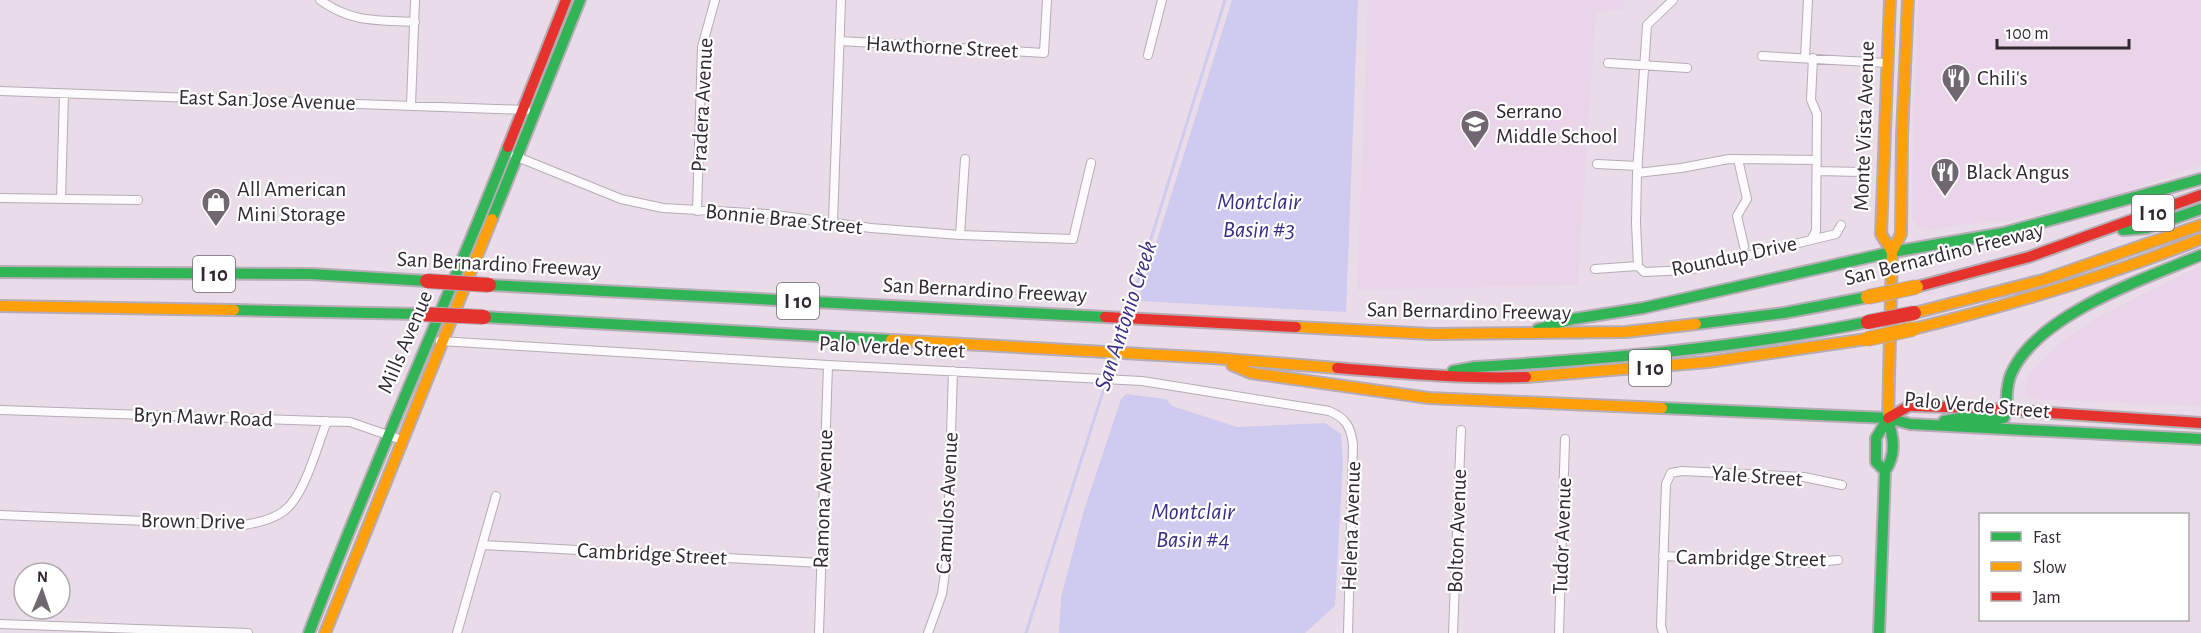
<svg xmlns="http://www.w3.org/2000/svg" width="2201" height="633" viewBox="0 0 2201 633" font-family="'Alegreya Sans',sans-serif">
<style>
.built{fill:#ead4e9}
.water{fill:#cecaf0}
.lines{fill:none;stroke-linecap:round;stroke-linejoin:round}
.stream{stroke:#cecaf0;stroke-width:3}
.street-casing{stroke:#b5acb5;stroke-width:10}
.fast-casing{stroke:#b5acb5;stroke-width:14}
.slow-casing{stroke:#b5acb5;stroke-width:14}
.jam-casing{stroke:#b5acb5;stroke-width:14}
.street{stroke:#fcfafc;stroke-width:8}
.fast{stroke:#30b455;stroke-width:10}
.slow{stroke:#ff9f0a;stroke-width:10}
.jam{stroke:#e5322d;stroke-width:10}
.slow-bridge-casing{stroke:#b5acb5;stroke-width:16;stroke-linecap:butt}
.jam-bridge-casing{stroke:#b5acb5;stroke-width:16;stroke-linecap:butt}
.slow-bridge{stroke:#ff9f0a;stroke-width:14}
.jam-bridge{stroke:#e5322d;stroke-width:14}
.labels{text-anchor:middle;dominant-baseline:central;stroke-width:4.5;stroke-linejoin:round;paint-order:stroke}
.shield{fill:#fff;stroke:#6f686f;stroke-width:1.5}
.shield-label{font-size:21px;font-weight:bold;fill:#312831}
.street-label{font-size:22px;fill:#312831;stroke:#fff}
.poi-label{font-size:22px;fill:#312831;stroke:#fff;text-anchor:start}
.water-label{font-size:24px;font-style:italic;fill:#3b2c86;stroke:#fff}
</style>
<rect width="100%" height="100%" fill="#e9dce8"/>
<path class="built" d="M1368,0h256v9l-28,3 -18,273 -221,5z
M1918,0h283v165l-97,34 -98,22 -50,4 -27,6 -11,-4 -6,-9 1,-100z
M2201,265v141l-170,-7 -8,-5 6,-21 30,-29 34,-24z"/>
<path class="water" d="M1232,0h126l-12,312 -208,-11z
M1126,394l40,5 6,7 65,21 88,-4 16,11 2,27 -8,145 -30,27h-246l2,-36 23,-87 37,-111z"/>
<g class="lines">
<path class="stream" d="M1128,313l97,-313
M1117,348l8,-26
M1026,633l88,-276"/>
<g class="street-casing">
<path id="street" d="M320,0c32,23 57,20 95,22
M1673,0l-26,25 -10,148 -1,50 2,43 6,6 45,-2 122,-30 5,-9 1,-117 -6,-14 2,-42
M840,41l204,12 3,-53
M1148,55l14,-55
M1762,56l125,7
M1805,58l3,-58
M1608,63l79,5
M0,91l526,19
M411,105l4,-105
M515,156l106,43 42,9 105,6 103,14 89,7 113,4 18,-76
M1738,159l9,40 -10,17 7,30
M1597,164l41,2
M1817,171l44,1
M1637,173l44,-5 48,-9 88,1
M0,198l138,2
M61,199l3,-105
M697,211l5,-164 13,-47
M833,222l8,-222
M960,235l5,-76
M1811,240l25,-6 5,-9
M1595,269l43,-3
M440,341l388,24 314,16 187,30c17,7 22,16 24,34l-5,188
M0,410l350,12 52,18
M0,515l244,10c13,-2 28,-5 40,-14 21,-16 33,-65 43,-90
M483,545l338,18
M1663,556l140,7 35,-3
M0,624l248,9
M457,633l39,-137
M819,633l9,-268
M928,633l14,-39 5,-36 6,-187
M1453,633l8,-203
M1559,633l6,-194
M1663,633l-2,-7 5,-142 5,-11 11,-2 122,6 38,8"/>
</g>
<g class="fast-casing">
<path id="fast" d="M492,219l88,-219
M2123,230l24,-2 54,-19
M0,272l311,2 116,7
M489,285l616,32
M234,310l185,4
M484,317l407,23
M1696,324l88,-11 84,-16
M1538,329l35,-10 70,-11 249,-56 111,-19 198,-54
M1453,371l22,-4c132,-8 263,-19 393,-45
M1662,408l226,10
M2006,410c1,-12 0,-25 5,-36 26,-60 133,-95 190,-119
M1888,418l22,6 291,15
M1944,421l21,-4 35,2 4,-1 2,-8
M1885,471l-9,-9v-24l12,-20
M309,633c62,-164 135,-323 199,-486
M1879,633l6,-162c12,-17 8,-34 3,-53"/>
</g>
<g class="slow-casing">
<path id="slow" d="M1890,0l-9,234 11,18
M0,306l234,4
M1914,313l129,-33 158,-55
M1296,327l136,7 194,-2 70,-8
M1913,329c98,-24 194,-53 288,-90
M891,340l322,18 124,10
M1232,365l19,8 178,25 233,10
M1526,377l182,-15 159,-23
M1888,418l4,-166 9,-18 1,-98 6,-136
M325,633l167,-414"/>
</g>
<g class="jam-casing">
<path id="jam" d="M508,147l58,-147
M1916,287l113,-30 172,-62
M1105,317l191,10
M1337,368c63,5 126,11 189,9
M1888,418l21,-12h5l63,2 224,15"/>
</g>
<use href="#street" class="street"/>
<use href="#fast" class="fast"/>
<use href="#slow" class="slow"/>
<use href="#jam" class="jam"/>
<g class="slow-bridge-casing">
<path id="slow-bridge" d="M1868,297l48,-10
M1867,339l46,-10"/>
</g>
<g class="jam-bridge-casing">
<path id="jam-bridge" d="M427,281l62,4
M419,314l65,3
M1868,322l46,-9"/>
</g>
<use href="#slow-bridge" class="slow-bridge"/>
<use href="#jam-bridge" class="jam-bridge"/>
</g>
<defs>
<g id="restaurant-pin" transform="scale(1.5)"><path d="M0 17L-7.5 6A9.5 9.5 0 1 1 7.5 6Z" fill="#716771" stroke="#fff"/><path d="M-5-6h1v4h1v-4h1v4h1v-4h1v5L-1.5 .5V6h-2V.5L-5-1ZM5-6V6H3V1.5H1.5Q1.5-4 5-6Z" fill="#fff"/></g>
<g id="school-pin" transform="scale(1.5)"><path d="M0 17L-7.5 6A9.5 9.5 0 1 1 7.5 6Z" fill="#716771" stroke="#fff"/><path d="M0-5L7-2L0 1L-7-2ZM-4 1L0 2.5L4 1V4Q0 6-4 4Z" fill="#fff"/></g>
<g id="shop-pin" transform="scale(1.5)"><path d="M0 17L-7.5 6A9.5 9.5 0 1 1 7.5 6Z" fill="#716771" stroke="#fff"/><path d="M-5-2.5h2.3a2.7 3.5 0 0 1 5.4 0H5L5.5 6h-11ZM-1.5-2.5h3a1.5 2.3 0 0 0-3 0Z" fill="#fff"/></g>
</defs>
<g fill-rule="evenodd">
<use href="#restaurant-pin" x="1956" y="78"/>
<use href="#school-pin" x="1475" y="124"/>
<use href="#restaurant-pin" x="1945" y="172"/>
<use href="#shop-pin" x="216" y="202"/>
</g>
<g class="labels">
<g class="shield">
<rect x="2132" y="195" width="42" height="36" rx="4.5"/>
<rect x="193" y="256" width="42" height="36" rx="4.5"/>
<rect x="777" y="283" width="42" height="36" rx="4.5"/>
<rect x="1629" y="350" width="42" height="36" rx="4.5"/>
</g>
<g class="shield-label">
<text x="2153" y="213">I 10</text>
<text x="214" y="274">I 10</text>
<text x="798" y="301">I 10</text>
<text x="1650" y="368">I 10</text>
</g>
<g class="street-label">
<text transform="translate(942 47) rotate(3)">Hawthorne Street</text>
<text transform="translate(267 100) rotate(2)">East San Jose Avenue</text>
<text transform="translate(702 105) rotate(-87)">Pradera Avenue</text>
<text transform="translate(1864 126) rotate(-88)">Monte Vista Avenue</text>
<text transform="translate(784 219) rotate(6)">Bonnie Brae Street</text>
<text transform="translate(1944 254) rotate(-14)">San Bernardino Freeway</text>
<text transform="translate(1734 256) rotate(-12)">Roundup Drive</text>
<text transform="translate(499 264) rotate(3)">San Bernardino Freeway</text>
<text transform="translate(985 290) rotate(3)">San Bernardino Freeway</text>
<text transform="translate(1469 311) rotate(1)">San Bernardino Freeway</text>
<text transform="translate(405 342) rotate(-67)">Mills Avenue</text>
<text transform="translate(892 347) rotate(3)">Palo Verde Street</text>
<text transform="translate(1977 405) rotate(5)">Palo Verde Street</text>
<text transform="translate(203 417) rotate(2)">Bryn Mawr Road</text>
<text transform="translate(1757 476) rotate(4)">Yale Street</text>
<text transform="translate(823 499) rotate(-88)">Ramona Avenue</text>
<text transform="translate(947 503) rotate(-87)">Camulos Avenue</text>
<text transform="translate(193 521) rotate(1)">Brown Drive</text>
<text transform="translate(1351 526) rotate(-88)">Helena Avenue</text>
<text transform="translate(1457 531) rotate(-88)">Bolton Avenue</text>
<text transform="translate(1562 536) rotate(-88)">Tudor Avenue</text>
<text transform="translate(652 554) rotate(3)">Cambridge Street</text>
<text transform="translate(1751 558) rotate(1)">Cambridge Street</text>
</g>
<g class="poi-label">
<text x="1977" y="78">Chili's</text>
<text x="1496" y="111">Serrano<tspan x="1496" dy="25">Middle School</tspan></text>
<text x="1966" y="172">Black Angus</text>
<text x="237" y="189">All American<tspan x="237" dy="25">Mini Storage</tspan></text>
</g>
<g class="water-label">
<text x="1259" y="202">Montclair<tspan x="1259" dy="28">Basin #3</tspan></text>
<text transform="translate(1126 316) rotate(-72)">San Antonio Creek</text>
<text x="1193" y="512">Montclair<tspan x="1193" dy="28">Basin #4</tspan></text>
</g>
</g>
<rect x="1979" y="513" width="210" height="108" fill="#ffffff" stroke="#ada9ad" stroke-width="1.5"/>
<rect x="1991" y="532" width="30" height="9" fill="#30b455" stroke="#ada9ad" stroke-width="1.5"/>
<text x="2033" y="543" font-size="18" fill="#312831">Fast</text>
<rect x="1991" y="562" width="30" height="9" fill="#ff9f0a" stroke="#ada9ad" stroke-width="1.5"/>
<text x="2033" y="573" font-size="18" fill="#312831">Slow</text>
<rect x="1991" y="592" width="30" height="9" fill="#e5322d" stroke="#ada9ad" stroke-width="1.5"/>
<text x="2033" y="603" font-size="18" fill="#312831">Jam</text>
<g transform="translate(42 591) rotate(2)"><circle r="28" fill="#ffffff" stroke="#ada9ad" stroke-width="1.5"/>
<path d="M0-4.5L10 22L0 15L-10 22Z" fill="#716771"/>
<text y="-9" font-size="16" font-weight="bold" text-anchor="middle" fill="#312831">N</text>
</g>
<path d="M1997 39v9h132v-9" fill="none" stroke="#312831" stroke-width="3"/>
<text x="2006" y="39" font-size="18" fill="#312831" stroke="#ffffff" stroke-width="4.5" paint-order="stroke">100 m</text>
</svg>
